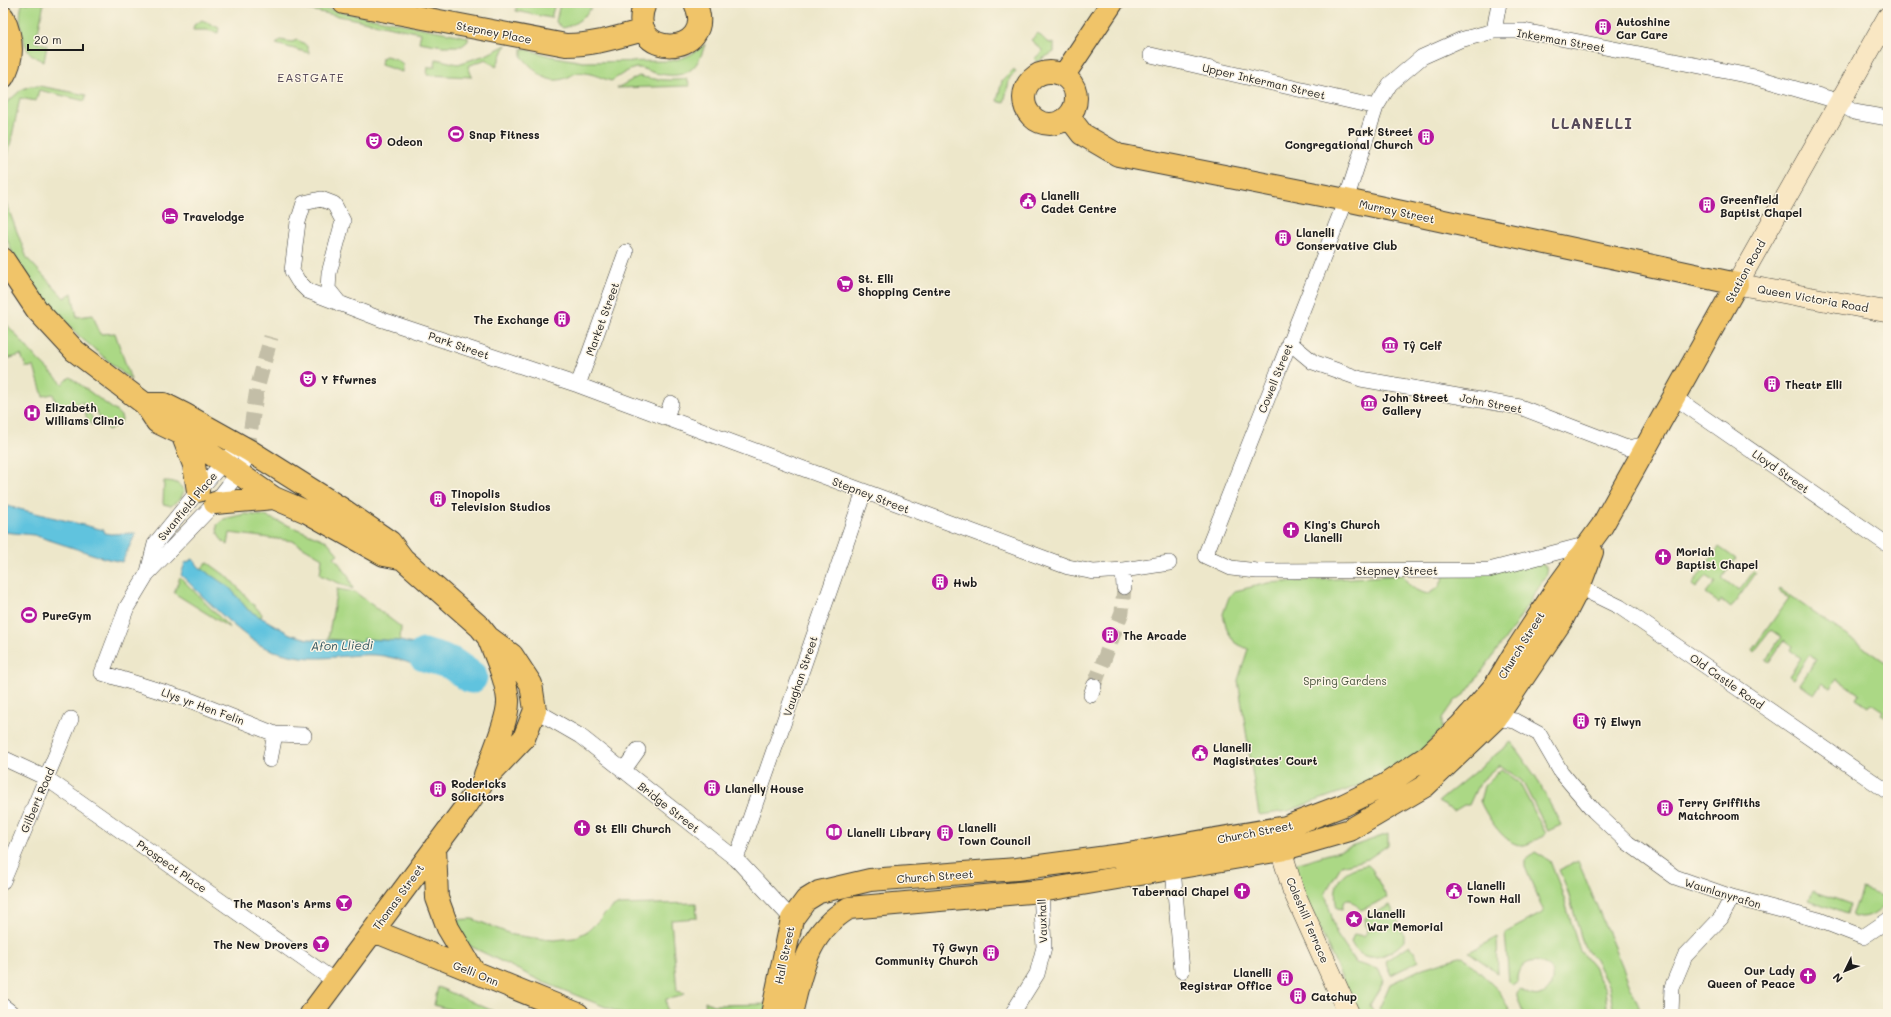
<svg xmlns="http://www.w3.org/2000/svg" width="1891" height="1017" viewBox="0 0 1891 1017" font-family="Mali,sans-serif">
<style>
.green{fill:#abd885;stroke:#647a50}
.water{fill:#60c3de;stroke:#3e707d}
.lines{fill:none;stroke-linecap:round;stroke-linejoin:round}
.river{stroke:#60c3de;stroke-width:33}
.street-tunnel{stroke:#c3bea7;stroke-width:15;stroke-dasharray:15 8;stroke-linecap:butt}
.street-casing{stroke:#3b3a36;stroke-width:16}
.secondary-casing{stroke:#3b3a36;stroke-width:22}
.primary-casing{stroke:#3b3a36;stroke-width:24}
.street{stroke:#fff;stroke-width:15}
.secondary{stroke:#f9e7c3;stroke-width:21}
.primary{stroke:#f0c469;stroke-width:22}
.labels{text-anchor:middle;dominant-baseline:central;stroke-width:3;stroke-linejoin:round;paint-order:stroke}
.poi-label{font-size:11px;font-weight:bold;fill:#1c1c1c;stroke:#fcf5e5;text-anchor:start}
.street-label{font-size:11px;fill:#1c1c1c;stroke:#fcf5e5}
.park-label{font-size:11px;fill:#47543c;stroke:#fcf5e5}
.neighbourhood-label{font-size:12px;letter-spacing:1px;fill:#564a59;stroke:#fcf5e5}
.water-label{font-size:12px;font-style:italic;fill:#345660;stroke:#fcf5e5}
.district-label{font-size:15px;font-weight:bold;letter-spacing:1px;fill:#564a59;stroke:#fcf5e5}
</style>
<rect width="100%" height="100%" fill="#fcf5e5"/>
<filter id="ink" filterUnits="userSpaceOnUse"><feTurbulence type="fractalNoise" baseFrequency=".025" numOctaves="2"/><feDisplacementMap in="SourceGraphic" scale="8" xChannelSelector="R" yChannelSelector="G"/><feConvolveMatrix kernelMatrix="1 2 1 2 8 2 1 2 1" color-interpolation-filters="sRGB"/></filter>
<filter id="wash" filterUnits="userSpaceOnUse"><feTurbulence type="fractalNoise" baseFrequency=".012" numOctaves="4" result="noise"/><feDisplacementMap in="SourceGraphic" scale="16" xChannelSelector="R" yChannelSelector="G"/><feGaussianBlur stdDeviation="0.9" result="paint"/><feColorMatrix in="noise" values="0 0 0 0 0 0 0 0 0 0 0 0 0 0 0 0 0 1.4 0 .05"/><feComposite in="paint" operator="in"/></filter>
<g filter="url(#wash)">
<rect width="100%" height="100%" fill="#ede7ca"/>
<path class="green" d="M23,3h21l-8,39 11,3 -3,17c-5,-3 -12,-6 -15,-10 -7,-10 -12,-39 -6,-49z
M276,3h21l171,34v4l-6,5h-19l-24,-4 2,-9z
M517,3h38l-4,15 -35,-7z
M560,3h29l4,2c-7,11 -17,20 -30,23l-7,-6z
M202,20l17,8 -1,5 -11,-3h-14l1,-5z
M1038,33l9,9 7,2v8l-17,10 -3,-3 7,-6 1,-3 -11,-10z
M280,40l12,2 5,-2c7,3 11,5 12,13l-33,-9z
M705,44c-7,25 -18,35 -45,30 -9,-1 -16,-7 -24,-6 -9,2 -18,9 -25,13 -10,-3 -23,-10 -34,-8 -3,0 -7,4 -11,5 -20,8 -31,-8 -44,-21v-9l28,8 33,6 88,-1c14,-3 23,-7 34,-17z
M506,45l-10,22 -10,-8 -18,7 4,11 -45,-2 1,-8h7l1,-8 22,5 28,-9z
M386,56l10,3 7,5 -1,8 -21,-7 1,-7z
M1014,69l2,3 -6,5 -6,26 -7,-2 5,-20z
M639,76c15,4 32,5 48,3l3,7 -73,2z
M30,86h9l47,9 -1,6 -46,-11 -3,11 -16,-3 -17,81v-73l18,-16z
M3,195l24,63 37,40 8,-5 5,24 16,-2 7,19 15,-1 16,47 -51,-43 -39,-42 -29,-43 -9,-23z
M3,320l35,40 25,24 7,-7 47,35 4,4 1,4 -3,4 -11,6 -16,-25 -5,4 9,15 -5,1v-3l-3,1 -6,-21 -24,6 -5,-14 -10,2 -9,-29h-8l-5,-12 -18,5z
M164,481c9,0 15,1 20,10l-3,7 -10,8 -8,-2z
M245,514l20,2 62,25 11,13 -4,3 14,18 5,14 -33,-14 2,-17 -29,-17 -63,-8 -2,12c-8,-5 -11,-10 -11,-20l7,-6z
M1719,547l17,12 -14,19 17,13 15,-20 2,2 -25,35 -10,-8 -2,3 -13,-9 9,-12 -10,-6 -9,12 -4,-3z
M207,562l22,16 33,36 -1,4 -13,-8 -19,-22 -28,-19z
M1541,563l5,4 1,7 -35,56 -46,63 -11,8 -13,18v10l-20,21 -42,28 -92,33 -29,4 -21,-135 10,-31 -13,-6 -8,-13 -4,-16 6,-17 6,-6 33,-8 135,-8c6,12 12,16 25,19l11,-7 7,-15z
M180,577l50,51 -56,-35z
M337,589l18,3 46,35 -1,14 -35,-2 -1,3 -36,-3z
M1780,589l108,75v54l-7,-4 2,-3 -12,-8 -3,4 -12,-8 3,-5 -22,-15 -7,9 -8,-5 -8,12 -14,-11 16,-24 -7,-5 -16,24 -4,-3 12,-18 -11,-8 2,-4 -8,-6 -15,22 -3,-2 15,-23 -10,-7 -17,22 -2,-2 37,-52 -10,-7z
M1511,742l25,35 25,48 -13,6 -26,-50 -22,-16 -21,18 -10,22h-5l-10,6 -16,-9z
M1501,769l18,13 27,52c-6,3 -15,10 -22,11 -18,3 -38,-30 -44,-44l4,-15z
M1388,834v11l-20,14 -27,7 -16,27 12,42 19,28 22,6 6,11 -14,25 5,9h-17l-67,-149 48,-14z
M1535,852l15,9 11,28 19,62 13,16 12,22 2,17 -5,8h-78l-7,-17v-6l3,-2c7,5 15,9 23,5 5,-3 8,-7 9,-13 4,-24 -35,-28 -34,0l-6,4 -3,-3 -4,-49 39,-21 -19,-45v-7z
M1578,861l64,153h-32l3,-6 -4,-22 -14,-26 -11,-13 -18,-61 -7,-16z
M1368,865l4,4 15,29 -26,12 -10,-10h-5l-3,4 -1,5 -5,-1c-6,-25 5,-40 31,-43z
M1862,889l26,9v5c-12,10 -20,19 -36,13z
M1813,891l37,13 -3,10 -38,-14z
M696,903l1,15 -26,2 6,71 8,2 -7,4 -12,2 1,15h-44l-80,-32 -75,-37 -23,-25 28,-1 40,16 21,3 20,2 20,-2 14,-7 21,-21 8,-5z
M1390,905l14,30v6c-14,16 -42,26 -53,1l3,-8 10,2 3,-4 -2,-14z
M1497,937l1,36 -29,-21z
M1410,945l9,16 -28,14 -6,-14z
M1463,956l37,36 11,22h-131l-2,-3 12,-27 33,-16z
M438,987l55,24 8,3h-34l-33,-9z
M705,1001l8,4 61,-1 -2,10h-85l19,-1z"/>
<path class="water" d="M3,505l101,25 1,3 5,1 26,-1 -14,29 -18,-4 -70,-23 -31,-3z
M193,559l6,8 31,21 18,22 42,24 18,5 55,3 1,-3 36,2 50,12 19,26c-31,0 -55,-18 -85,-23 -22,-4 -50,3 -73,2 -15,-1 -34,-5 -47,-11 -26,-13 -61,-51 -83,-72l4,-12z"/>
<g class="lines">
<path class="river" d="M424,655l27,8 20,14"/>
</g>
</g>
<g filter="url(#ink)">
<g class="lines">
<path class="street-tunnel" d="M250,451l1,-3 -2,-8 8,-51 14,-52
M1094,686l28,-74 2,-25"/>
<g class="street-casing">
<path id="street" d="M1494,31l5,-28
M1151,55l225,52
M340,304l-12,-15 1,-16 14,-52 -9,-17 -13,-5 -17,4 -6,19 -6,49 6,10 10,10 75,29 195,65 490,182 26,5 29,-2 46,-7
M1289,342l24,20 48,17 159,28 107,41 21,-4
M578,385l48,-133
M1674,397l214,148
M666,418l5,-15
M250,451l-11,21 -24,31 -68,71 -20,33 -25,66 90,28 83,33 29,1
M1588,544l-99,26 -232,1 -26,-3 -26,-12 141,-356 30,-93 14,-23 32,-27 38,-17 34,-9h30l231,46 79,23 20,12 34,6
M1123,570l1,17
M148,572l7,-28 43,-53 41,-46
M1570,586l9,1 41,20 268,185
M1091,695l3,-9
M535,710l45,26 156,123 56,60
M1496,718l19,3 24,13 22,38 33,39 34,32 47,34 57,20 87,23 44,17 25,-17
M3,758l43,20 290,204
M270,760l5,-26
M623,771l15,-21
M736,859l128,-367
M1173,869l9,102
M3,881l68,-162
M3,1006l10,8
M1012,1014l25,-40 7,-27 -3,-56
M1671,1014l1,-27 13,-31 36,-38 11,-21"/>
</g>
<g class="secondary-casing">
<path id="secondary" d="M1888,17l-151,267 151,28
M1268,839l13,11 12,40 56,124"/>
</g>
<g class="primary-casing">
<path id="primary" d="M344,3l222,42c27,0 52,-8 78,-15
M645,3c-23,58 75,55 50,0
M3,17c9,20 12,41 0,60
M1024 98a26 26 0 1 1 52 0a26 26 0 1 1-52 0Z
M1064,75l48,-72
M3,259l34,51 38,41 70,53 12,18 25,12 92,64 33,14 77,43 16,3
M145,404h19l20,10 66,37 92,58 48,33 13,17 77,68 8,10 24,18 19,29 4,26 -11,28 -40,42 -20,29 -153,205
M182,434l12,31 4,26
M215,503l59,-5
M485,775c7,-19 24,-57 23,-75 -2,-21 -12,-43 -20,-63
M435,847l2,51 11,30 26,44
M374,931l204,83
M772,1014l20,-95 14,-19 13,-8 51,-12 147,-11 105,-14 164,-28 58,-22 41,-20 42,-28 34,-32 34,-39 19,-32 45,-69 43,-59 135,-242 -391,-84 -228,-45 -36,-21 -13,-17
M791,1014c11,-44 16,-81 58,-106l192,-17 240,-41 69,-20 75,-44 71,-68 66,-98 17,-33 13,-35"/>
</g>
<use href="#street" class="street"/>
<use href="#secondary" class="secondary"/>
<use href="#primary" class="primary"/>
</g>
</g>
<defs>
<g id="building-disc" transform="scale(0.9)"><circle r="9.5" fill="#b5179e" stroke="#fcf5e5"/><path d="M-4-6H4V6H1V3H-1V6H-4ZM-2.5-4.3h1.7v1.8h-1.7ZM.8-4.3h1.7v1.8H.8ZM-2.5-1h1.7V.8h-1.7ZM.8-1h1.7V.8H.8Z" fill="#fff"/></g>
<g id="stadium-disc" transform="scale(0.9)"><circle r="9.5" fill="#b5179e" stroke="#fcf5e5"/><path d="M0-5a6.5 5 0 1 0 0 10a6.5 5 0 1 0 0-10ZM-3.5-1.8h7v3.6h-7Z" fill="#fff"/></g>
<g id="theatre-disc" transform="scale(0.9)"><circle r="9.5" fill="#b5179e" stroke="#fcf5e5"/><path d="M-5-5.5Q0-4 5-5.5V0Q5 5 0 6Q-5 5-5 0ZM-3.3-2.5H-1v1.5H-3.3ZM1-2.5H3.3v1.5H1ZM-2.8 1Q0 5.5 2.8 1Z" fill="#fff"/></g>
<g id="civic-disc" transform="scale(0.9)"><circle r="9.5" fill="#b5179e" stroke="#fcf5e5"/><path d="M-.6-6.5H3V-4.5H.6V-3L4-1V1h2V6H-6V1h2V-1L-.6-3ZM-1.2 2.5V6h2.4V2.5Z" fill="#fff"/></g>
<g id="hotel-disc" transform="scale(0.9)"><circle r="9.5" fill="#b5179e" stroke="#fcf5e5"/><path d="M-6-4.5h1.5V1H6V5H4.5V3h-9V5H-6ZM-4 0a1.8 1.8 0 1 1 3.6 0ZM.5 0V-2.5h3Q6-2.5 6 0Z" fill="#fff"/></g>
<g id="supermarket-disc" transform="scale(0.9)"><circle r="9.5" fill="#b5179e" stroke="#fcf5e5"/><path d="M-6-5.5h2.5l.6 2H6L4.5 2H-2.5L-4.4-4H-6ZM-1.5 3.2a1.3 1.3 0 1 0 .1 0ZM3 3.2a1.3 1.3 0 1 0 .1 0Z" fill="#fff"/></g>
<g id="museum-disc" transform="scale(0.9)"><circle r="9.5" fill="#b5179e" stroke="#fcf5e5"/><path d="M0-6L6-3V-2H-6V-3ZM-5-1h2V3h-2ZM-1-1h2V3h-2ZM3-1h2V3H3ZM-6 4H6V6H-6Z" fill="#fff"/></g>
<g id="hospital-disc" transform="scale(0.9)"><circle r="9.5" fill="#b5179e" stroke="#fcf5e5"/><path d="M-5-5h3v3.5h4V-5h3V5h-3V1.5h-4V5h-3Z" fill="#fff"/></g>
<g id="church-disc" transform="scale(0.9)"><circle r="9.5" fill="#b5179e" stroke="#fcf5e5"/><path d="M-1.2-6h2.4v3.5h3.3v2.4h-3.3V6h-2.4V-.1h-3.3v-2.4h3.3Z" fill="#fff"/></g>
<g id="library-disc" transform="scale(0.9)"><circle r="9.5" fill="#b5179e" stroke="#fcf5e5"/><path d="M-6-4Q-3-5.5-.7-3.5V5Q-3 3-6 4ZM6-4Q3-5.5 .7-3.5V5Q3 3 6 4Z" fill="#fff"/></g>
<g id="bar-disc" transform="scale(0.9)"><circle r="9.5" fill="#b5179e" stroke="#fcf5e5"/><path d="M-6-5H6L.8 .8V4.5H3.5V6h-7V4.5H-.8V.8Z" fill="#fff"/></g>
<g id="sight-disc" transform="scale(0.9)"><circle r="9.5" fill="#b5179e" stroke="#fcf5e5"/><path d="M0-6L1.8-2.2L6-1.7L2.9 1.2L3.7 5.4L0 3.3L-3.7 5.4L-2.9 1.2L-6-1.7L-1.8-2.2Z" fill="#fff"/></g>
</defs>
<g fill-rule="evenodd">
<use href="#building-disc" x="1603" y="27"/>
<use href="#stadium-disc" x="456" y="134"/>
<use href="#building-disc" x="1426" y="137"/>
<use href="#theatre-disc" x="374" y="141"/>
<use href="#civic-disc" x="1028" y="201"/>
<use href="#building-disc" x="1707" y="205"/>
<use href="#hotel-disc" x="170" y="216"/>
<use href="#building-disc" x="1283" y="238"/>
<use href="#supermarket-disc" x="845" y="284"/>
<use href="#building-disc" x="562" y="319"/>
<use href="#museum-disc" x="1390" y="345"/>
<use href="#theatre-disc" x="308" y="379"/>
<use href="#building-disc" x="1772" y="384"/>
<use href="#museum-disc" x="1369" y="403"/>
<use href="#hospital-disc" x="32" y="413"/>
<use href="#building-disc" x="438" y="499"/>
<use href="#church-disc" x="1291" y="530"/>
<use href="#church-disc" x="1663" y="557"/>
<use href="#building-disc" x="940" y="582"/>
<use href="#stadium-disc" x="29" y="615"/>
<use href="#building-disc" x="1110" y="635"/>
<use href="#building-disc" x="1581" y="721"/>
<use href="#civic-disc" x="1200" y="753"/>
<use href="#building-disc" x="712" y="788"/>
<use href="#building-disc" x="438" y="789"/>
<use href="#building-disc" x="1665" y="808"/>
<use href="#church-disc" x="582" y="828"/>
<use href="#library-disc" x="834" y="832"/>
<use href="#building-disc" x="945" y="833"/>
<use href="#church-disc" x="1242" y="891"/>
<use href="#civic-disc" x="1454" y="891"/>
<use href="#bar-disc" x="344" y="903"/>
<use href="#sight-disc" x="1354" y="919"/>
<use href="#bar-disc" x="321" y="944"/>
<use href="#building-disc" x="991" y="953"/>
<use href="#church-disc" x="1808" y="976"/>
<use href="#building-disc" x="1285" y="978"/>
<use href="#building-disc" x="1298" y="996"/>
</g>
<g class="labels">
<g class="poi-label">
<text x="1616" y="21">Autoshine<tspan x="1616" dy="13">Car Care</tspan></text>
<text x="1413" y="131" text-anchor="end">Park Street<tspan x="1413" dy="13">Congregational Church</tspan></text>
<text x="469" y="134">Snap Fitness</text>
<text x="387" y="141">Odeon</text>
<text x="1041" y="195">Llanelli<tspan x="1041" dy="13">Cadet Centre</tspan></text>
<text x="1720" y="199">Greenfield<tspan x="1720" dy="13">Baptist Chapel</tspan></text>
<text x="183" y="216">Travelodge</text>
<text x="1296" y="232">Llanelli<tspan x="1296" dy="13">Conservative Club</tspan></text>
<text x="858" y="278">St. Elli<tspan x="858" dy="13">Shopping Centre</tspan></text>
<text x="549" y="319" text-anchor="end">The Exchange</text>
<text x="1403" y="345">Tŷ Celf</text>
<text x="321" y="379">Y Ffwrnes</text>
<text x="1785" y="384">Theatr Elli</text>
<text x="1382" y="397">John Street<tspan x="1382" dy="13">Gallery</tspan></text>
<text x="45" y="407">Elizabeth<tspan x="45" dy="13">Williams Clinic</tspan></text>
<text x="451" y="493">Tinopolis<tspan x="451" dy="13">Television Studios</tspan></text>
<text x="1304" y="524">King's Church<tspan x="1304" dy="13">Llanelli</tspan></text>
<text x="1676" y="551">Moriah<tspan x="1676" dy="13">Baptist Chapel</tspan></text>
<text x="953" y="582">Hwb</text>
<text x="42" y="615">PureGym</text>
<text x="1123" y="635">The Arcade</text>
<text x="1594" y="721">Tŷ Elwyn</text>
<text x="1213" y="747">Llanelli<tspan x="1213" dy="13">Magistrates' Court</tspan></text>
<text x="451" y="783">Rodericks<tspan x="451" dy="13">Solicitors</tspan></text>
<text x="725" y="788">Llanelly House</text>
<text x="1678" y="802">Terry Griffiths<tspan x="1678" dy="13">Matchroom</tspan></text>
<text x="958" y="827">Llanelli<tspan x="958" dy="13">Town Council</tspan></text>
<text x="595" y="828">St Elli Church</text>
<text x="847" y="832">Llanelli Library</text>
<text x="1467" y="885">Llanelli<tspan x="1467" dy="13">Town Hall</tspan></text>
<text x="1229" y="891" text-anchor="end">Tabernacl Chapel</text>
<text x="331" y="903" text-anchor="end">The Mason's Arms</text>
<text x="1367" y="913">Llanelli<tspan x="1367" dy="13">War Memorial</tspan></text>
<text x="308" y="944" text-anchor="end">The New Drovers</text>
<text x="978" y="947" text-anchor="end">Tŷ Gwyn<tspan x="978" dy="13">Community Church</tspan></text>
<text x="1795" y="970" text-anchor="end">Our Lady<tspan x="1795" dy="13">Queen of Peace</tspan></text>
<text x="1272" y="972" text-anchor="end">Llanelli<tspan x="1272" dy="13">Registrar Office</tspan></text>
<text x="1311" y="996">Catchup</text>
</g>
<g class="street-label">
<text transform="translate(494 32) rotate(11)">Stepney Place</text>
<text transform="translate(1561 40) rotate(10)">Inkerman Street</text>
<text transform="translate(1264 81) rotate(13)">Upper Inkerman Street</text>
<text transform="translate(1397 211) rotate(12)">Murray Street</text>
<text transform="translate(1745 271) rotate(-61)">Station Road</text>
<text transform="translate(1813 298) rotate(10)">Queen Victoria Road</text>
<text transform="translate(602 319) rotate(-70)">Market Street</text>
<text transform="translate(459 345) rotate(19)">Park Street</text>
<text transform="translate(1275 378) rotate(-68)">Cowell Street</text>
<text transform="translate(1491 403) rotate(11)">John Street</text>
<text transform="translate(1781 471) rotate(35)">Lloyd Street</text>
<text transform="translate(871 495) rotate(21)">Stepney Street</text>
<text transform="translate(187 506) rotate(-50)">Swanfield Place</text>
<text x="1397" y="570">Stepney Street</text>
<text transform="translate(1521 645) rotate(-58)">Church Street</text>
<text transform="translate(800 676) rotate(-71)">Vaughan Street</text>
<text transform="translate(1727 681) rotate(35)">Old Castle Road</text>
<text transform="translate(203 706) rotate(20)">Llys yr Hen Felin</text>
<text transform="translate(37 800) rotate(-67)">Gilbert Road</text>
<text transform="translate(669 807) rotate(38)">Bridge Street</text>
<text transform="translate(1255 832) rotate(-11)">Church Street</text>
<text transform="translate(172 866) rotate(35)">Prospect Place</text>
<text transform="translate(935 876) rotate(-4)">Church Street</text>
<text transform="translate(1723 893) rotate(17)">Waunlanyrafon</text>
<text transform="translate(398 897) rotate(-54)">Thomas Street</text>
<text transform="translate(1308 920) rotate(67)">Coleshill Terrace</text>
<text transform="translate(1042 921) rotate(-92)">Vauxhall</text>
<text transform="translate(784 955) rotate(-78)">Hall Street</text>
<text transform="translate(476 973) rotate(22)">Gelli Onn</text>
</g>
<g class="park-label">
<text x="1345" y="680">Spring Gardens</text>
</g>
<g class="neighbourhood-label">
<text x="311" y="77">EASTGATE</text>
</g>
<g class="water-label">
<text transform="translate(342 645) rotate(-1)">Afon Lliedi</text>
</g>
<g class="district-label">
<text x="1592" y="123">LLANELLI</text>
</g>
</g>
<rect width="1891" height="1017" fill="none" stroke="#fcf5e5" stroke-width="16"/>
<g transform="translate(1845 971) rotate(227)" stroke="#fcf5e5" stroke-width="3" paint-order="stroke">
<path d="M0-3L7 15L0 10L-7 15Z" fill="#1c1c1c"/>
<text y="-6" font-size="11" font-weight="bold" text-anchor="middle" fill="#1c1c1c">N</text>
</g>
<path d="M28 44v6h55v-6" fill="none" stroke="#1c1c1c" stroke-width="2"/>
<text x="34" y="44" font-size="12" fill="#1c1c1c" stroke="#fcf5e5" stroke-width="3" paint-order="stroke">20 m</text>
</svg>
